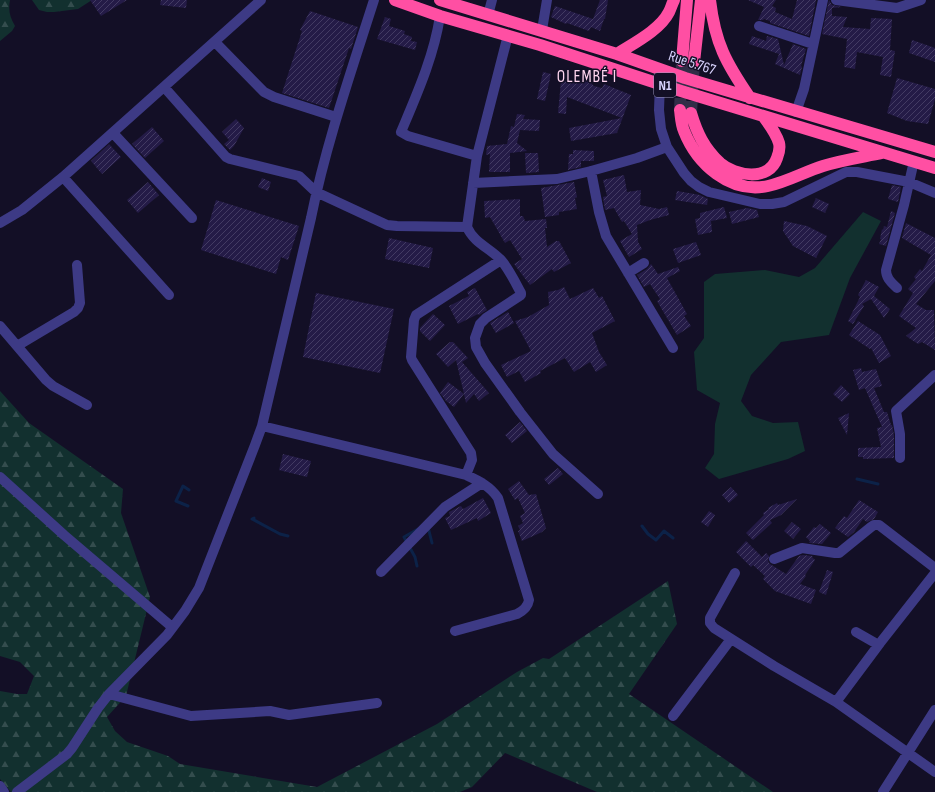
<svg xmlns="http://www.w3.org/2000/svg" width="935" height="792" viewBox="0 0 935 792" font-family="'Sofia Sans Condensed',sans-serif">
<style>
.green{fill:#12302f}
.forest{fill:url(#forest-firs)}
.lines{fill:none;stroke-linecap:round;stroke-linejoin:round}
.stream{stroke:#0c2248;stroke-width:3}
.building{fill:url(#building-hatch)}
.highway-tunnel{stroke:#312d47;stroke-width:12;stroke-dasharray:12 6;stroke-linecap:butt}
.minor{stroke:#3d3a85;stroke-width:10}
.highway{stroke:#ff4fa3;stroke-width:12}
.labels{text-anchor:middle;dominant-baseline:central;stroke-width:3;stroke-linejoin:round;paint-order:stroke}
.shield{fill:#130f26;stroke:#9e99be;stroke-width:1}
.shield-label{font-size:14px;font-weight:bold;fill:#d9d4ff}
.street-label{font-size:15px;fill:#d9d4ff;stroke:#130f26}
.quarter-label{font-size:17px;letter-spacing:1px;fill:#ffd6f0;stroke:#130f26}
</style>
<defs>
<pattern id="forest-firs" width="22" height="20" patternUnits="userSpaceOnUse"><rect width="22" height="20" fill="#12302f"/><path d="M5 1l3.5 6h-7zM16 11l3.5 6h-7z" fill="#344d4e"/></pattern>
<pattern id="building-hatch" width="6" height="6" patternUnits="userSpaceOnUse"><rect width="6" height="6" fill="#241b47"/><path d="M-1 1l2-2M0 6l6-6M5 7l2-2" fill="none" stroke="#433b63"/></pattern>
</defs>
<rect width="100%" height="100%" fill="#130f26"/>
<path class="green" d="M863,212l18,9 -31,57 -21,57 -48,7 -30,33 -10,26 11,15 21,7 25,-1 7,29 -17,8 -69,20 -14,-11 9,-14 1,-30 5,-21 -23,-13 -3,-38 10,-14v-56l11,-8 50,-4 34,7 16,-9z"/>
<path class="forest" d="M0,0h10c-2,11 0,17 5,26l-3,5 -12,10z
M32,0h60l-14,9 -24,3h-7l-8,-2z
M0,391l29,32 94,66 -2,24 29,84 -24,99 -19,21 8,14 12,11 41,14 12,8 137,23 120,-63 80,-52 26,-14 6,1 119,-78 9,43 -48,70 144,98h-176l-92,-39 -33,34 -12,5h-449l-11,-13v-88l17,3h10l7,-18 -14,-14 -20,-6z"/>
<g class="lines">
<path class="stream" d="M857,479l21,5
M188,506l-12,-5 7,-15 6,4
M254,518l-2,1 28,15 8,2
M642,526l6,8 8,6 8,-9 9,7
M428,527l4,16
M417,566l-2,-9 -11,-20 14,-8"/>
</g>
<path class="building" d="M90,0h37l-26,16z
M161,0h26l-1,8 -26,-3z
M600,0h8l-3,19h-1l-4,12 -9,-4 -2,4 -22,-8 -1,1 -15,-7 4,-11 38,13z
M748,0h28l-4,6 4,2 -1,4 17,7 5,-19h19l-7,36 -39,-13v-2l-6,-2 -1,1h-5l6,-13z
M829,0l3,5 10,2 -10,1v8l15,1 -4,10 27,2 1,-11 21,1 -2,31 5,1 -4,26 -11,-2 3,-18 -26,-5 -2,17 -11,-2 3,-28 -25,-5z
M310,11l48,16 -7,22 -2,-1 -20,60 -47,-15 20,-62 -2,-1z
M385,17l6,2 -2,7 16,5 -1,3 8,3 -1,4 6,1 -2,8 -38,-11z
M752,36l14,5 1,-5 11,3 6,26 9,-21 13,5 -5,17 1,1 -2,8 -25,-11 4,-10 -30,-10z
M912,40l23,8v14l-26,-9z
M543,72l8,2 -6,27 -8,-2z
M585,77l9,9 8,2 2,-4 27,11 -14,38 -46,8 -2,-13 53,-10 -55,-21 -1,17 -8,-1 3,-32 18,1 1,-1 4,1z
M897,78l38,11v10l-7,25 -21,-3 -20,-8z
M517,114l8,1 -2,4 17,1 -1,11 -19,-1 -3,13 10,8 -17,2v19h-21l1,-18 -4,1 1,-9 20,-2 4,-18 3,1z
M236,119l8,9 -10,18 -4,4 -6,-6 5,-4 -7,-8z
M152,127l12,14 -19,17 -13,-14z
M109,144l12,13 -19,17 -11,-13z
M573,150l21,1v10h-13v6l-13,3 1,-16h4z
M525,153h13l1,19 -13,1z
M624,175l3,17 14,-2 -1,15 19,4 8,-2 2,8 -19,5 -13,5 1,17 4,7 -13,8 -9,-16 12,-7 -8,-13 -2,1 -8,-14 -9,2 -2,-13 4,-1 -4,-16z
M262,178l9,4 -3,9 -10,-4z
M148,182l11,13 -21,18 -11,-13z
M574,182l3,15 -2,1 2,11 -18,3v3l-14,2 -4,-29z
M892,185l9,2 -3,15 -10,-3z
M677,191l23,4 8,4 -1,6 -32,-5z
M816,198l13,6 -4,9 -13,-6z
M520,199v17h3l2,5 21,-2 1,9h-2l2,19 9,-6h3l12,22 -17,9 -2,-3 -22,16 -16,-21 8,-5 -12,-19 -5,3 -15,-26 -5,1 -1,-17z
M216,200l83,26 -11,34 -7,-3 -5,17 -75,-24z
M724,207l3,11 -16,3 1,11 -14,3 -3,-16 5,-1v-5z
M747,208l10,2 2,7 -27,7 -3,-12z
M891,211l4,2 -9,33 -7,-2 2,-5h-1l2,-10 1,1 1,-4 3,1z
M784,221l23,5 20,10 -11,22 -23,-12 -10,-15z
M906,223l29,15v43l-19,23 10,6h8l1,40 -13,-8 -4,2 -12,-8 10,-8 -17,-12 14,-23 -5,-4 8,-10 -2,-2 6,-8 2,2 9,-16 -29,-17z
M389,238l44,10 -4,20 -44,-9z
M696,242l5,13 -23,8 -5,-14z
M651,264l7,10 20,-7 2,4 -13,7 20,36 -3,2 7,10 -14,9 -20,-34 3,-2 -10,-15 -6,3 -7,-12 10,-6z
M866,280l13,7 -5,9 16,13 -6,9 -13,-19 -9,5 2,2 -11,18 -5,-3 12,-24 -2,-2z
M564,287l6,12 23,-11 6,10 3,-2 13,25 -23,12 7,19 8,13 -11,7 -6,-10 -16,10 -9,-14 -25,13 1,2 -16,9 -6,-11 -12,6 -6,-12 30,-14 -16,-30 13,-4 21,-12 -1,-13 10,-2z
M475,288l12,22 -8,5 -1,-1 -20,10 -9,-18 20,-10 -2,-4z
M316,293l78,16 -14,64 -77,-16z
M508,312l6,11 -18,10 -6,-10z
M433,314l12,11 -15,16 -10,-10v-3z
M858,321l22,14 11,21 -12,7 -8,-15 -1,1 -21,-14z
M450,342h3l15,16 -6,4 27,31 -10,8 -5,-7 -8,9 -2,-9 -10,13 -8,-6 -6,-8 8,-11 16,12 -8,-34 -8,7 -12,-13z
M861,368l1,4 14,-3 6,17 -8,2 10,24h3l4,13h1l2,10v23l-31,1v-2h-5v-9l23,-1 -4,-19 5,-1 -17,-39 -6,2 -6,-20z
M841,385l9,9 -8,8 -9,-8z
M849,413l-2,22 -9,-17z
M520,422l7,9 -15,12 -7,-8z
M283,454l28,7 -4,16 -28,-7z
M558,468l5,6 -14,11 -5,-6z
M519,481l10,14 7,-1 10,34 -4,4 -20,9 -4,-10 2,-1 -2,-4 5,-3 -3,-7 5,-3 -7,-15 -3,2 -7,-11z
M731,487l7,8 -9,8 -7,-8z
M483,498l8,15 -13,8 -1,-3 -26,12 -6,-12 5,-2 -1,-4 12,-6 2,3z
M797,499l-16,16 -11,5 2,3 -19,17 -7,-7 18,-18 -1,-2 6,-4 -1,-1 9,-5 1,2z
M859,500l19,12 -4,7 -7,3 -4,-3 -9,13 -6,5 -13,-9 9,-12 3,2z
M709,511l6,4 -7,12 -7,-5z
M792,522l9,7 -8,10 -9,-8z
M820,524l11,9 -9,11 -13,-1 1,-2 -4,-4 8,-10 2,1z
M746,541l16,16 4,-4 3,3 -1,5 2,3 16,10 13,-18 4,-1 10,1 -1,1 3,3 -10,15 1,1 -6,8 16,6 -5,14 -36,-13 -12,-12 2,-3 -12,-11 -2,2 -15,-15z
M827,570l6,2 -7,23 -7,-3z"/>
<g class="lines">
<path class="highway-tunnel" d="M680,110l2,-49
M691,113l3,-51"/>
<path class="minor" d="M836,0l61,8 24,-8
M488,15l4,-15
M440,16c-6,40 -23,78 -39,116l7,4 69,20
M759,26l54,18
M542,30l5,-30
M508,35l-31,121 -10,71c7,16 23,21 34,33 8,9 14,22 20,33v2l-35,23 -6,6 -5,14 1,9 9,16 35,49 33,42 45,40
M215,42l49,50 10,5 62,20
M660,83l-1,27 2,19 6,18 17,26 7,8 8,6 10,5 51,12h12l12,-2 62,-30h11l52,10 26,11
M164,87l62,70 4,2 69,17 17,16 71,33 10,1 70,1
M796,112l8,-23 19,-89
M113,133l79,85
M591,171l8,41 7,24 67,112
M63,177l106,118
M473,183l84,-4 34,-8 46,-13 30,-11
M0,223l22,-13 41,-33 198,-177
M628,273l16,-10
M897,288c-6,-6 -11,-10 -11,-18l18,-65 10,-44
M0,326l46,54 7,6 34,19
M17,346l57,-34 4,-4 2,-5 -3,-38
M262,426l204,49c13,6 24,11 32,23l31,102c-1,6 -6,11 -12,14l-62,17
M900,458v-24l-4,-23 39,-36
M466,475l6,-15 -1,-7 -59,-93 -1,-3 3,-37 2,-5 85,-55
M0,477l64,58 108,92
M774,559l28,-11 33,5h4l32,-26 3,-2h5l56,43
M381,572l64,-65 37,-24
M735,573l-25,45v5l4,5 60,38 62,36 99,70
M856,632l21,12 3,-1 55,-70
M109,694l82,22 79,-5 19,4 88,-12
M836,702l44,-59
M673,716l58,-77
M0,786l4,6
M17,792l50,-38 5,-6 26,-40 11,-14 58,-59 18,-24 14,-23 56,-143 7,-19 49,-208c15,-74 40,-146 63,-218
M883,792l52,-82"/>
<path class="highway" d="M395,0l45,16 100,29 141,46 254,77
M440,0l177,54 68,24 250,74
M710,0c5,43 16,63 40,98
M617,54c17,-11 43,-24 52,-42 2,-4 3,-8 5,-12
M682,61l5,-61
M694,62l7,-62
M680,110c1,7 1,14 4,21 13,33 46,63 84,55 19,-4 36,-14 55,-20 19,-6 40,-9 59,-13
M691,113c6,20 13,35 29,50 15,13 49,19 57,-5 2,-5 3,-11 2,-15 -3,-10 -10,-19 -16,-27"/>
</g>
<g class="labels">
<rect class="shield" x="654" y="73" width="22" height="24" rx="3"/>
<g class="shield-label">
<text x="665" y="85">N1</text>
</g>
<g class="street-label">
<text transform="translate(692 63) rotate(18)">Rue 5.767</text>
</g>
<g class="quarter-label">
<text x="587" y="77">OLEMBÉ I</text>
</g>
</g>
</svg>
